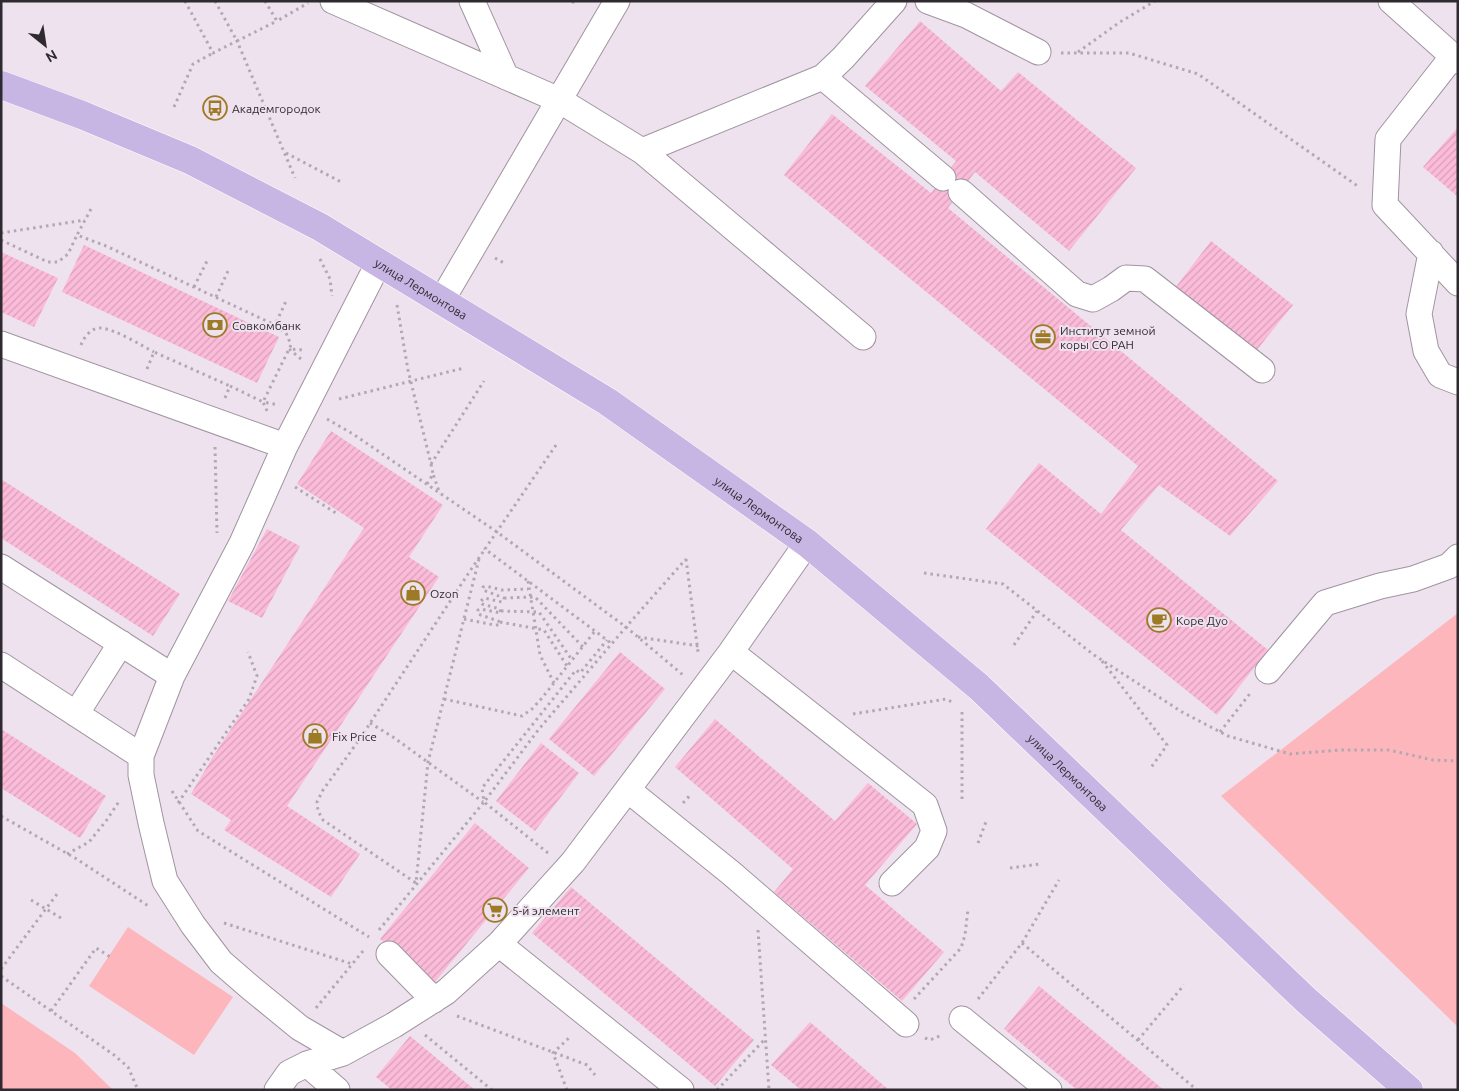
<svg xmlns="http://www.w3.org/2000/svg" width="1459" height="1091" viewBox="0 0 1459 1091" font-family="Ubuntu,sans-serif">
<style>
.green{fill:#fcb6bc}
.building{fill:url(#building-hatch)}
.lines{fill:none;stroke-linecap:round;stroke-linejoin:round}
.minor-casing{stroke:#a094a0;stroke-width:27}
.major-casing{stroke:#fff;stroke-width:29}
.path{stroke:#b2a8b2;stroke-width:3;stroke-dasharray:2.5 4;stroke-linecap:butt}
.minor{stroke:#fff;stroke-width:25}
.major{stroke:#c7b5e3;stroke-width:28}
.labels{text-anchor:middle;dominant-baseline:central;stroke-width:4;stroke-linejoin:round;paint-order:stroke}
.poi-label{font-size:12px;fill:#2f2a2f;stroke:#efe2ef;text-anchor:start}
.street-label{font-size:12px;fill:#2f2a2f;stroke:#efe2ef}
</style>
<defs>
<pattern id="building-hatch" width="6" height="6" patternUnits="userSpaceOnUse" patternTransform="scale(1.25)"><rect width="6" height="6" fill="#fbbbd9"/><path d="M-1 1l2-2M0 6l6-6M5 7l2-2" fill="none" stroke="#d7a1bb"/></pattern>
</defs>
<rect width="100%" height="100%" fill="#efe2ef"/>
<path class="green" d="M1458,613v414l-237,-231z
M128,927l105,70 -39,58 -105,-69z
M1,1003l74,50 38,37h-112z"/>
<path class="building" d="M920,21l81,70 17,-19 118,96 -67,83 -94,-79 -27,36 330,273 -48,55 -71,-51 -38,45 147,120 -51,65 -231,-186 53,-66 62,51 37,-48 -354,-291 48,-61 99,79 25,-32 -91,-75z
M1458,127v70l-35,-30z
M1211,241l82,64 -37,46 -81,-63z
M84,245l195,92 -22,46 -195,-91z
M1,252l57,26 -24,49 -33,-15z
M331,431l112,74 -34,52 30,20 -152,229 73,48 -29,43 -107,-67 7,-10 -40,-26 21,-36 152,-230 -67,-44z
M1,479l179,115 -27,42 -152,-98z
M267,529l33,17 -38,72 -34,-17z
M620,652l45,37 -71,87 -45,-37z
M715,719l120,102 33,-38 49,41 -52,61 79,67 -42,49 -128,-109 19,-23 -118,-102z
M1,729l105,67 -26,42 -79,-50z
M541,743l38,30 -44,58 -39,-30z
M475,823l54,45 -95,115 -54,-44z
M571,887l183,153 -39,46 -183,-153z
M1039,986l125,104h-87l-73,-61z
M810,1022l79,68h-88l-30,-25z
M410,1036l65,54h-83l-16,-13z"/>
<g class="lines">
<g class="minor-casing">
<path id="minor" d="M333,1l226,99 83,51 221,186
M472,1l34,76
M928,1l38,14 72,37
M1391,1l67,60
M1453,56l-65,83 -3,66 73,78
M823,77l120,101
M642,151l181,-74 20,-19 51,-57
M961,192l116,102 16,5 18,-10 15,-11 19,1 117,91
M1431,253l-12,61 7,37 14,24 18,7
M442,300l175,-299
M1,344l284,102
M1,567l171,109
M731,652l194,153 9,26 -7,17 -35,35
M1,665l140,91
M1268,671l57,-68 55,-17 33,-7 36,-13 9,-9
M76,714l45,-71
M628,790l103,83 175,151
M499,944l182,146
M389,954l45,46
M962,1019l87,71
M343,1053l-43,-25 -49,-40 -30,-26 -28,-37 -28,-44 -14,-58 -10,-48v-19l31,-80 70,-133 43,-97 94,-184
M307,1064l30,26
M277,1090l12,-17 18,-9 36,-11 51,-28 52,-33 53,-48 74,-82 158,-210 76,-109"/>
</g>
<g class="major-casing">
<g id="major">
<path id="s1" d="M1,85l81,30 108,45 130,67 288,175 199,141 172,144 327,313 103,90"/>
</g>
</g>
<path class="path" d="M185,1l28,52 24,-12 58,137
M215,1l22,40 40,-20
M265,1l12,20 31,-18
M573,1v5
M1078,52l42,-30 35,-21
M1061,53h68l69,21 161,113
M174,107l19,-43 20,-11
M286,153l57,30
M91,209l-14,26 29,11 169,79
M1,233l84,-13
M1,240l47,22h10l10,-8 9,-19
M495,258l9,5
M320,259l10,20 2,17
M194,287l13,-26
M216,297l12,-26
M397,305l11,65 23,94 53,-83
M81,345c3,-8 10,-17 19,-17 16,1 40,17 54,24
M301,359l-12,-10 16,1
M147,369l7,-17 76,34
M225,398l5,-12 33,16 28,-57 -5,-12 -11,-8 12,-26
M339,399l125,-31
M267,411l-4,-9 16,3
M327,419l26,15 144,98 129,95 57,48
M556,445l-71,104 126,94
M215,447l2,86
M431,464l2,10
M427,484l6,-10 7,20
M295,487l44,28
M479,559l-51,203 -12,121 -93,-63 -5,-9 -1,-9 6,-12 36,-50 109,-166 17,-25
M686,559l12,93
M924,573l79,11 91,71 88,57 46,24 62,18 52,-4h47l44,10 25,1
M528,581l12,74 14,28
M504,598l31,-1 48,50
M501,611l38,1 33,48
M464,619l30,6h5l1,-3 -2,-1 -20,-7v-4l2,-1 21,4 -1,-4 -18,-5 -2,-2 4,-4 18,4 2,-2v-2l-21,-8v-3l3,-1 16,4 26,-1
M500,622l44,8 23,36
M638,637l61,9
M1014,645l23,-34
M1102,661l65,84 -17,24
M444,699l78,17 10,-7 10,-11 53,-67
M853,714l93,-15 6,3
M370,723l23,14 90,65
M1220,732l32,-41
M172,791l26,40 171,106
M962,799v-90
M178,803l71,-104 8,-23 -9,-24
M683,803l8,-9
M1,816l74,42 75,49
M978,843l9,-24
M548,853l-64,-51 55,-73 87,-102 60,-68
M67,854l22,-12 17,-21 14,-21
M1010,868l30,-4
M31,900l30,18
M224,923l128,41
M379,930l105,-128 -2,-14 94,-118 4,3 27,-33
M758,930l11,160
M1022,943l175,147
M1,969l56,-75
M1,976l113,79 14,12 10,23
M914,999l47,-51 4,-13 3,-26
M978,999l44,-56 37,-63
M316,1008l47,-57
M51,1011l45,-63 16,10
M457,1016l130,49 8,10
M425,1035l67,55
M925,1038l5,2 12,-5
M1138,1040l46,-55
M567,1090l-14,-37 18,-17
M717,1090l49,-52"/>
<use href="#minor" class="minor"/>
<use href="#major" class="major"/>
</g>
<defs>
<g id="bus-ring" transform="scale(1.25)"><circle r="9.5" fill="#efe2ef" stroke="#9d7a25" stroke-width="1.5"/><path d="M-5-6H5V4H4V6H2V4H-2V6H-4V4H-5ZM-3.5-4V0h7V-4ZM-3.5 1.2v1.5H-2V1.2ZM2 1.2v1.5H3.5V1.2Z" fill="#9d7a25"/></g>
<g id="bank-ring" transform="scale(1.25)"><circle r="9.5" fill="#efe2ef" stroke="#9d7a25" stroke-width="1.5"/><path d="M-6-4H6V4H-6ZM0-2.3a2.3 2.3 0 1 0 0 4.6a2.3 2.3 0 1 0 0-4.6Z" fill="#9d7a25"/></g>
<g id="office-ring" transform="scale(1.25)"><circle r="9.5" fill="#efe2ef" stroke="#9d7a25" stroke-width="1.5"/><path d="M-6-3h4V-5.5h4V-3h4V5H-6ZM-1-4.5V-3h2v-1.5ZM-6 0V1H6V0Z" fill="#9d7a25"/></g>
<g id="shop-ring" transform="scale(1.25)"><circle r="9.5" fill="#efe2ef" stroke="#9d7a25" stroke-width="1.5"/><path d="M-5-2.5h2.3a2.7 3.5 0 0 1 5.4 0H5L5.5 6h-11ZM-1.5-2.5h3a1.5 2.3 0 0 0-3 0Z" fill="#9d7a25"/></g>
<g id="cafe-ring" transform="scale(1.25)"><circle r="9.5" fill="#efe2ef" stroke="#9d7a25" stroke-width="1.5"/><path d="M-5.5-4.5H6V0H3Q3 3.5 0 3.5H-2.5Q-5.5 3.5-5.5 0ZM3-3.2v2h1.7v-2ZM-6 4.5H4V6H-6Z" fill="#9d7a25"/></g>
<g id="supermarket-ring" transform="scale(1.25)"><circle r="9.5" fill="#efe2ef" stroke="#9d7a25" stroke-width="1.5"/><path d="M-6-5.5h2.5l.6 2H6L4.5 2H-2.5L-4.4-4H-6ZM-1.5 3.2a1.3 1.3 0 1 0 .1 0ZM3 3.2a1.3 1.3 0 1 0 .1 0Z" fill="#9d7a25"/></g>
</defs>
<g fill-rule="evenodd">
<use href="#bus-ring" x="215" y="108"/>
<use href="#bank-ring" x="215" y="325"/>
<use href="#office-ring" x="1043" y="337"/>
<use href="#shop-ring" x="413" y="593"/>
<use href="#cafe-ring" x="1159" y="620"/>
<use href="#shop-ring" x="315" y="736"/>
<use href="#supermarket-ring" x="495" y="910"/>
</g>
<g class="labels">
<g class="poi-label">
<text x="232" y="108">Академгородок</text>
<text x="232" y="325">Совкомбанк</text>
<text x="1060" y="330">Институт земной<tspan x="1060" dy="14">коры СО РАН</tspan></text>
<text x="430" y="593">Ozon</text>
<text x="1176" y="620">Коре Дуо</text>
<text x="332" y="736">Fix Price</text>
<text x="512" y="910">5-й элемент</text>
</g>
<g class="street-label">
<text stroke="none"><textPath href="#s1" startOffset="468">улица Лермонтова</textPath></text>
<text stroke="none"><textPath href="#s1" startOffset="872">улица Лермонтова</textPath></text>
<text stroke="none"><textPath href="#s1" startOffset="1278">улица Лермонтова</textPath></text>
</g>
</g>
<rect width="1459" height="1091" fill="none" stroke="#2f2a2f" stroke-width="5"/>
<g transform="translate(45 45) rotate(150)" stroke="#efe2ef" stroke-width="4" paint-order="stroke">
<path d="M0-4L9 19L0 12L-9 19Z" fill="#2f2a2f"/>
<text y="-8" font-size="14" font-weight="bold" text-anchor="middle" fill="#2f2a2f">N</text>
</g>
</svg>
